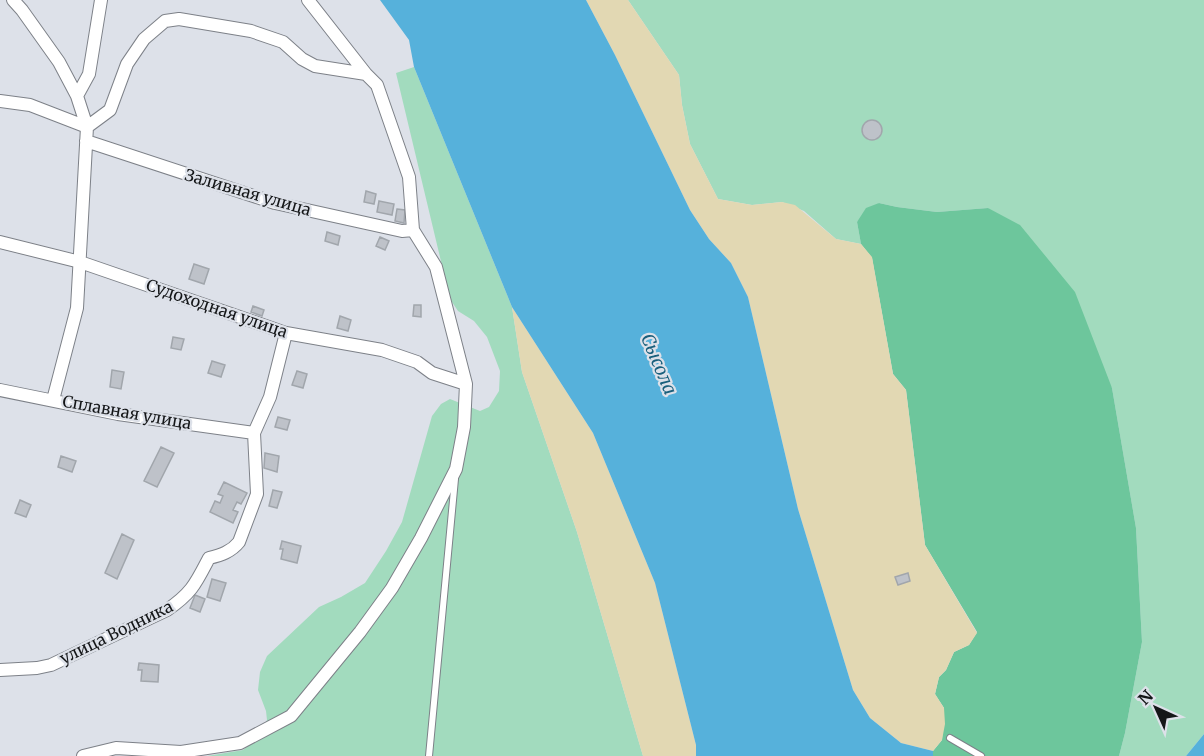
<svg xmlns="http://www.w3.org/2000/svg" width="1204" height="756" viewBox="0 0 1204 756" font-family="Merriweather,serif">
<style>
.green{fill:#a2dbbe}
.forest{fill:#6dc69c}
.sand{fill:#e2d8b3}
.water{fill:#56b1db}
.building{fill:#bec2c9;stroke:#a1a6ac;stroke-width:1.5}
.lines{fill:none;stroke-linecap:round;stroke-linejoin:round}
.service-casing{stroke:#7d8188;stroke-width:8}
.minor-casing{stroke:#7d8188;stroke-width:14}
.service{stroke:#fff;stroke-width:6}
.minor{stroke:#fff;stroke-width:12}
.labels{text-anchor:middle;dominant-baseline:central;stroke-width:4.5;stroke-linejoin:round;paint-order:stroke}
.street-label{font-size:16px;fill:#141618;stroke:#dde1e9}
.water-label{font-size:18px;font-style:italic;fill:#195f7c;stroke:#dde1e9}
</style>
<rect width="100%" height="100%" fill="#dde1e9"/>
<path class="green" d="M628,0h576v734l-18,22h-67l6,-23 17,-91 -6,-114 -24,-140 -124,-180 -51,4 -40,-5 -18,-4 -22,19 4,22 -25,-5 -32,-28 -22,-9 -30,3 -34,-6 -28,-55 -8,-39 -3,-30z
M414,67l98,240 10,65 55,160 66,224h-436l36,-6 17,-14 7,-16 -1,-9 -8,-21 2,-18 7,-16 52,-49 22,-10 24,-14 21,-32 16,-29 30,-106 9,-12 9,-5 30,12 9,-4 10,-16 1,-20 -13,-34 -13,-16 -16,-10 -8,-12 -54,-226z"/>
<path class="forest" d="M879,203l18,4 40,5 51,-4 32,17 55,67 37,96 24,140 6,114 -17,91 -6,23h-186v-5l9,-11 2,-32 -9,-14 4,-17 7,-7 8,-18 15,-7 8,-13 -52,-87 -19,-155 -13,-16 -21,-116 -11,-14 -4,-22 9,-14z"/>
<path class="sand" d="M586,0h42l51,75 3,30 8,39 28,55 34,6 30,-3 13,3 41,34 25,5 11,13 21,117 13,16 19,155 52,88 -8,12 -15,7 -8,18 -7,7 -4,17 9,14 1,16 -3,16 -9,11 -32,-8 -31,-25 -17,-28 -55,-181 -50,-212 -17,-34 -22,-24 -19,-29 -75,-155z
M512,307l81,126 62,150 41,162v11h-53l-66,-224 -55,-160z"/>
<path class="water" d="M380,0h206l29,55 75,155 19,29 22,24 17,34 50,212 55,181 17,28 31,25 32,8v5h-237v-11l-41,-162 -62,-150 -81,-126 -98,-240 -5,-27z
M1204,734v22h-18z"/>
<path class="building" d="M862 130a10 10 0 1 1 20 0a10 10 0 1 1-20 0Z
M366,191l10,3 -2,10 -10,-2z
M379,201l15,3 -2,11 -15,-3z
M397,209l8,1 -1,13 -9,-2z
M327,232l13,4 -2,9 -13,-4z
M380,237l9,4 -4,9 -9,-4z
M194,264l15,5 -5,15 -15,-5z
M414,305h7v12l-8,-1z
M253,306l11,4 -2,6 -11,-4z
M340,316l11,4 -3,11 -11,-3z
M173,337l11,2 -3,11 -10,-2z
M212,361l13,4 -4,12 -13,-4z
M112,370l12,2 -3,17 -11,-2z
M297,371l10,3 -4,14 -11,-3z
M278,417l12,3 -3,10 -12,-3z
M161,447l13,6 -17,34 -13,-6z
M265,453l14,3 -2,16 -13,-4z
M61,456l15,5 -4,11 -14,-5z
M224,482l23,11 -6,11 -4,-2 -4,8 5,2 -5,11 -23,-11 5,-11 5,2 3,-7 -5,-2z
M273,490l9,2 -5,16 -8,-2z
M20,500l11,5 -5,12 -11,-4z
M122,534l12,6 -17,39 -12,-6z
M282,541l19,5 -4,17 -16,-4 2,-10h-3z
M908,573l2,8 -12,4 -3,-8z
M212,579l14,4 -6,18 -13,-4z
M195,595l10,4 -5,13 -10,-4z
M139,663l20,2 -1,17 -17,-1 1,-11h-4z"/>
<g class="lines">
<g class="service-casing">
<path id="service" d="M950,738l31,18
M429,756l26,-277"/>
</g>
<g class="minor-casing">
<path id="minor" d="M13,0l9,10 37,52 18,34 10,31 -10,181 -24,92
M77,96l12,-22 12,-74
M0,101l30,4 57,22 23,-17 17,-46 17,-25 21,-18 14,-2 72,12 32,11 19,17 13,7 51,8
M86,141l189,62 127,28 11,-1
M0,242l80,20 206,71 96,17 35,12 15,11 34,11
M0,390l118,24 136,19
M0,670l37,-2 14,-3 116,-55c25,-17 29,-27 42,-52 12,-3 22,-6 30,-16l18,-48 -3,-61 16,-36 16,-64
M83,756l33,-8 65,4 59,-9 51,-27 69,-84 32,-44 29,-50 35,-69 8,-42 2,-43 -30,-117 -23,-37 -4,-53 -32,-92 -11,-11 -58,-74"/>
</g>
<use href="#service" class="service"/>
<use href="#minor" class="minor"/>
</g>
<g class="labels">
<g class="street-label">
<text transform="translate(248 192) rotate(16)">Заливная улица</text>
<text transform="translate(217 308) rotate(19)">Судоходная улица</text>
<text transform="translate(127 412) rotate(10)">Сплавная улица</text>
<text transform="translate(116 632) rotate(-26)">улица Водника</text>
</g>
<g class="water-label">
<text transform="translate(659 364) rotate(67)">Сысола</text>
</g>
</g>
<g transform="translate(1156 708) rotate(315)" stroke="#dde1e9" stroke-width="4.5" paint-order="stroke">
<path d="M0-4.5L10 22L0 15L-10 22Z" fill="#141618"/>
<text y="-9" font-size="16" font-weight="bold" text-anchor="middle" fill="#141618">N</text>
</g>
</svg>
